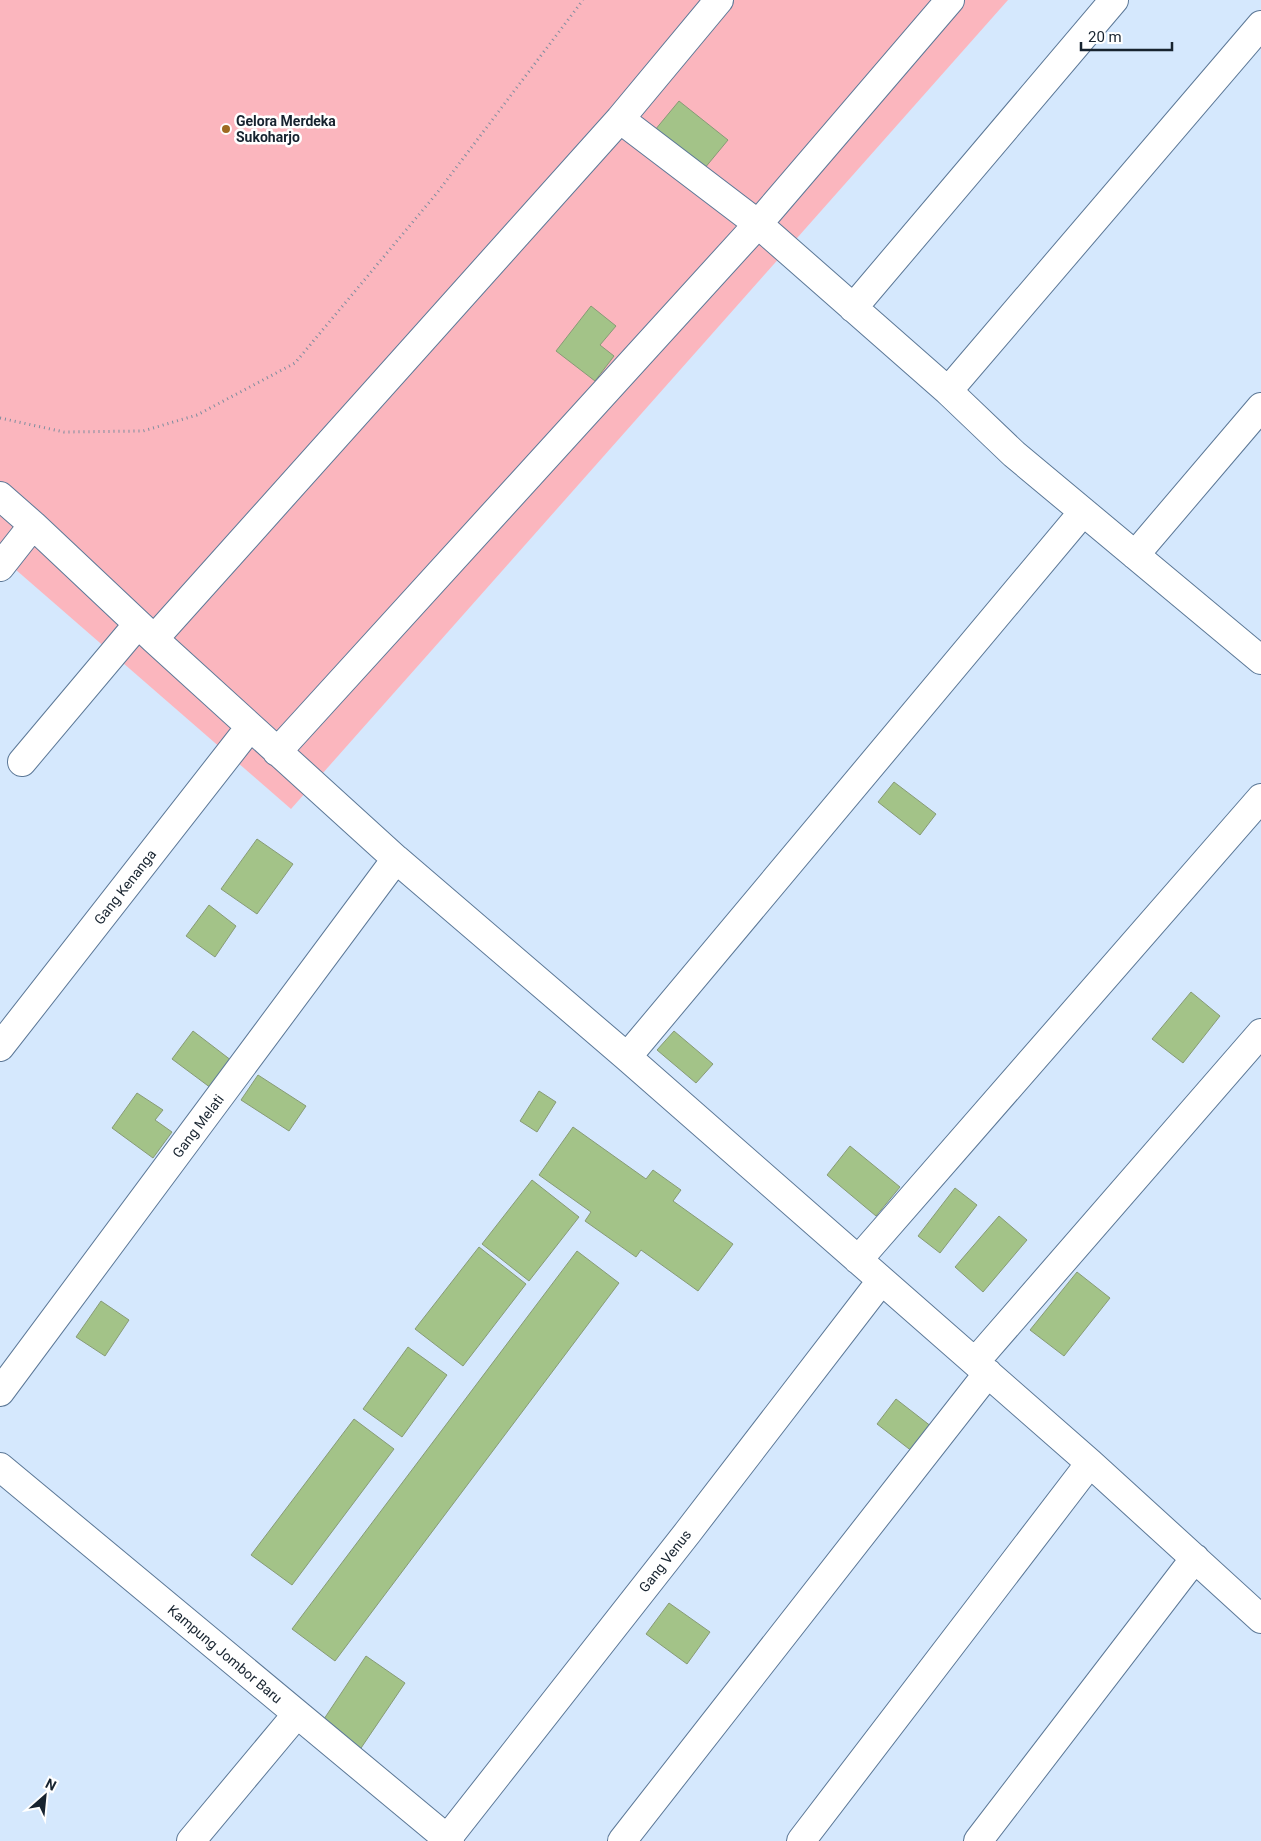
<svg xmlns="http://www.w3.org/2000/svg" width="1261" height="1841" viewBox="0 0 1261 1841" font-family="Roboto,sans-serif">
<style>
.green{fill:#fbb6be}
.building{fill:#a3c388;stroke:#879b76}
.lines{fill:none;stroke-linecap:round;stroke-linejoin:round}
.minor-casing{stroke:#5c7897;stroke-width:30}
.path{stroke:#7e8d9e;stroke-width:3;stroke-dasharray:1 4;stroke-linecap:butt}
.minor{stroke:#fff;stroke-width:28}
.poi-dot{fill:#9e6a21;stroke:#fff;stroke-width:2}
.labels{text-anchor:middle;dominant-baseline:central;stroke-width:5;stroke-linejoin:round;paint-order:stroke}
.poi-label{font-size:14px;font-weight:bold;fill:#17232f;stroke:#fff;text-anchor:start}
.street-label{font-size:14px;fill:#17232f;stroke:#fff}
</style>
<rect width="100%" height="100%" fill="#d5e8fd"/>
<path class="green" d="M0,0h1008l-717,809 -291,-253z"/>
<path class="building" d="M679,101l49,39 -24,29 -49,-39z
M591,306l25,20 -16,19 14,11 -19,25 -39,-30z
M894,782l42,32 -16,21 -42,-33z
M257,839l36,25 -36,50 -36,-25z
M209,905l27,21 -21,31 -29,-21z
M1191,992l29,24 -37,47 -31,-24z
M193,1031l43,33 -21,27 -43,-32z
M674,1031l39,33 -17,19 -39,-33z
M258,1075l48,31 -17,25 -48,-31z
M539,1091l17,11 -19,30 -17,-11z
M137,1093l26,17 -8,10 17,12 -19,26 -41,-30z
M573,1127l73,52 7,-9 28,20 -8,11 60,43 -35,47 -57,-41 -5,7 -51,-36 6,-9 -52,-37z
M850,1146l50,41 -24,29 -49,-41z
M532,1180l47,37 -50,64 -47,-37z
M955,1188l22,17 -37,48 -22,-17z
M999,1216l28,24 -44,52 -28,-25z
M479,1247l47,37 -63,82 -48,-37z
M577,1251l42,32 -284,378 -43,-32z
M1077,1272l33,26 -46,58 -34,-26z
M101,1301l28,19 -24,36 -29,-19z
M408,1347l39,28 -45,62 -39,-28z
M896,1399l36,28 -19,25 -36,-28z
M354,1419l40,30 -102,136 -41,-30z
M669,1603l41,29 -23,32 -41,-30z
M366,1656l39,27 -46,68 -39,-26z"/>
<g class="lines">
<g class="minor-casing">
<path id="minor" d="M620,119l138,105 190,167 66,63 247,206
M853,308l261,-308
M948,391l313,-366
M0,496l33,29 121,114 242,220 231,198 463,406 171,156
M1135,555l126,-148
M0,567l33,-42
M154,639l466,-520 99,-119
M277,752l481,-528 192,-224
M22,762l116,-138
M0,1047l250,-320
M627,1057l456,-545
M858,1260l403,-462
M975,1362l286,-329
M0,1392l396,-533
M0,1467l450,374
M447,1839l241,-307 193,-251
M191,1841l106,-127
M622,1841l366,-468
M801,1841l289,-378
M978,1841l217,-283"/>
</g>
<path class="path" d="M0,418l64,14 79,-1 54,-16 98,-52 142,-170 146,-193"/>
<use href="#minor" class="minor"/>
</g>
<circle class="poi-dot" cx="226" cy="129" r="5"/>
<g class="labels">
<g class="poi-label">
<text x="236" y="121">Gelora Merdeka<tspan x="236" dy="16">Sukoharjo</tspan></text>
</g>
<g class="street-label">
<text transform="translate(125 887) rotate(-52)">Gang Kenanga</text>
<text transform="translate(198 1126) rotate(-53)">Gang Melati</text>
<text transform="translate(665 1561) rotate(-52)">Gang Venus</text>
<text transform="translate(225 1654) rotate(40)">Kampung Jombor Baru</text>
</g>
</g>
<g transform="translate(45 1796) rotate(27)" stroke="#ffffff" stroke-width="4" paint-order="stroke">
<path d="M0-4L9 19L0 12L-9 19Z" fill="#17232f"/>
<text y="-8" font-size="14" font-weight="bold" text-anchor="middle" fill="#17232f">N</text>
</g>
<path d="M1081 42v8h91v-8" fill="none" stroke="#17232f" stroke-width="2.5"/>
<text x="1088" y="42" font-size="15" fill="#17232f" stroke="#ffffff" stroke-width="4" paint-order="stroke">20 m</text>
</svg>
